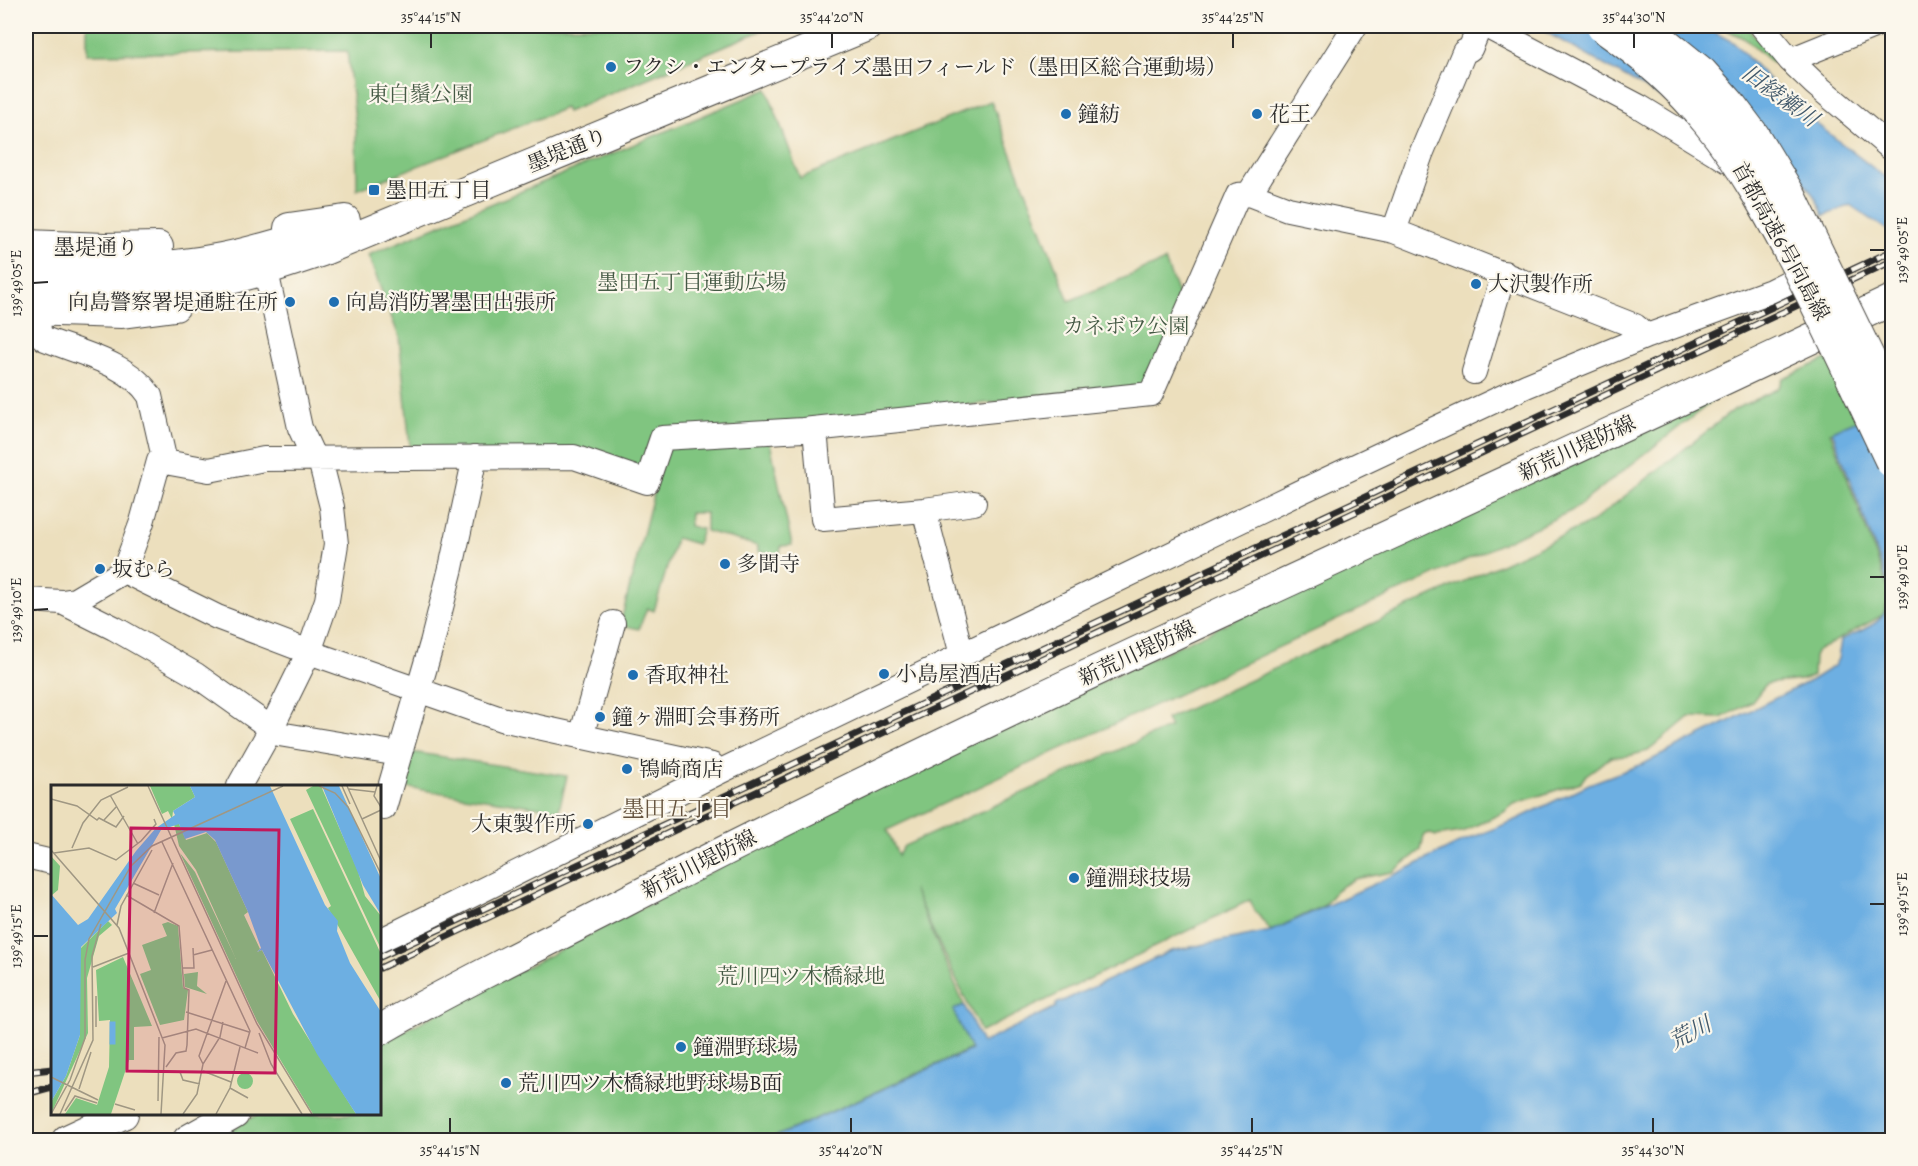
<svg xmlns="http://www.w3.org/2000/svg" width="1918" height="1166" viewBox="0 0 1918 1166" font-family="Alegreya,'Noto Serif JP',serif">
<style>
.green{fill:#80c580;stroke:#567856;stroke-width:1.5}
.water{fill:#6dafe2;stroke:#4c6d86;stroke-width:1.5}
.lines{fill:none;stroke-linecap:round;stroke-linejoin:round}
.minor-casing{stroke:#484641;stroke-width:26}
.major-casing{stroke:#484641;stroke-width:32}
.minor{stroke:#fff;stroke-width:24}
.major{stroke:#fff;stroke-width:30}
.rail-casing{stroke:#2b2b2b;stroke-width:7}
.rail{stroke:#fbf7ec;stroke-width:4.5;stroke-dasharray:14;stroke-linecap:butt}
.highway-bridge-casing{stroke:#484641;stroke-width:35;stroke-linecap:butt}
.highway-bridge{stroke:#fff;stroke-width:33}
.ticks{fill:none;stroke:#2b2b2b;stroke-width:2}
.poi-dot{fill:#1f6fb2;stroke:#fbf7ec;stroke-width:2}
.labels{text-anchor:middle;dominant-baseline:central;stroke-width:4.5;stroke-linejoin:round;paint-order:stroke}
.poi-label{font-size:21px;fill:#2b2b2b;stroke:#fbf7ec;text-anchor:start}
.park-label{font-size:21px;fill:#445944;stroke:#fbf7ec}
.street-label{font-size:21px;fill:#2b2b2b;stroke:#fbf7ec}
.water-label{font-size:22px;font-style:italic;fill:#42596b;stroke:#fbf7ec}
.neighbourhood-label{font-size:22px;fill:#65533e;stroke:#fbf7ec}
.inset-river{fill:none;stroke:#6dafe2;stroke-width:3}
.inset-road{fill:none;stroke:#9f9783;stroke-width:1.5}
.view{fill:#c2185b;fill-opacity:0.15;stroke:#c2185b;stroke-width:3}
.inset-edge{fill:none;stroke:#2b2b2b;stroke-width:3}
.neatline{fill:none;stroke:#2b2b2b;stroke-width:2}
.ticks-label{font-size:15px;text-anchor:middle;fill:#2b2b2b}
</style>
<rect width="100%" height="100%" fill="#fbf7ec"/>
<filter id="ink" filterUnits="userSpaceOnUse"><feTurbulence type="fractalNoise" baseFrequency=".0167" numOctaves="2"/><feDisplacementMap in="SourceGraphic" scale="12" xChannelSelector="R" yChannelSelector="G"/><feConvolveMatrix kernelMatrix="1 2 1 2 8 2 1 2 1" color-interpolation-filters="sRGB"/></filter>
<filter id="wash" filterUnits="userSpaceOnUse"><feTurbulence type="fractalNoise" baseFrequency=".008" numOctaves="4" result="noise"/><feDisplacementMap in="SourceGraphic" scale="24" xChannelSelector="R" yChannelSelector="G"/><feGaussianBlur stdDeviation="1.35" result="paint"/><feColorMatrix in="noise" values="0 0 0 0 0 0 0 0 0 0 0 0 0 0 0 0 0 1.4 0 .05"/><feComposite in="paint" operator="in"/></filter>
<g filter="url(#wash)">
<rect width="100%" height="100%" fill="#ecdfbd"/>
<path class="green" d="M87,26h685l-205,86 -2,-4 -208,82 -1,-62 -9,-77 -260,3z
M1719,26h27l29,33 -3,4 -27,-24z
M767,89l33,89 191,-77 78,200 96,-40 17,43 -36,83 -436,44 -51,-1 -17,44 -232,-28 -11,-109 -31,-82z
M1892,357v48l-62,27 58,156 1,11 -6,16 -66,36 -3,6 -1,19c-14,7 -31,5 -47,8l-14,18 -31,16 -32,-1 -41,34 -20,5 -17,1 -25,18 -5,7 -67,22 -10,8 -42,20 -26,4 -8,-3 -4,2 -3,15 -28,22 -39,7 -18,11 -11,15 -54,26 -16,-20 -5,-11 -269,132 -68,-143 51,116 -11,5 18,39 -203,91h-556l46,-26h122v-71l489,-253 855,-398 -151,118 -686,320 11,25 6,-9 266,-119 -4,-8 426,-197 143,-113 40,-19 5,-4 3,-8 44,-19z
M769,438l23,107 -11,1 -1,9 -22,-3v-6l-52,-15v-18h-16l-1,13 13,3 -5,15 -21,-6 -22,73 -7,-3 -8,21 -19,-4 46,-181z
M405,751l162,25 -8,34 -164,-24z"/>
<path class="water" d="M1535,26h167l31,16 62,65 86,67 11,6v53l-42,-28 -26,11c-7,-18 -15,-30 -29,-43z
M1892,405v735h-1124l203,-90 -18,-40 11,-5 18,38 74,-36v-3l115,-53 100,-20 136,-62 54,-27 57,-23 71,-35 54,-20 169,-84 22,-14 4,-7 3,-19c26,-13 48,-16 50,-49l-59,-160z"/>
</g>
<g filter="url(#ink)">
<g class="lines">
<g class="minor-casing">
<path id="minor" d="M1486,26l154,81 95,58
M1762,26l28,34 25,24 77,65
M1790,60l84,-34
M1249,194l39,15 106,22 241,95 12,10
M1394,231l27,-77 43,-102 6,-3 10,-23
M38,311l1,23 6,5c34,14 84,24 105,57l15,66 44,8 55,-11 310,-2 73,25 15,-44 141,-8 348,-36 87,-199 11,-1 106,-168
M1474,372l30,-99
M815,429l8,90 101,-9 50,-7
M924,510l38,145
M124,571l18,-49 17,-61
M26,600l36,2 52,26 82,47 83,59 120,20
M62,602l13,-2 49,-29 93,46 92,35 192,67 211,46 7,7
M581,737l32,-114
M239,786l32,-57 38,-77 18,-52 9,-56 -4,-37 -11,-43 -7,-6 -14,-30 -34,-157
M380,807l4,1 48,-165 19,-75 24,-111
M26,856l26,6
M380,941l339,-169 581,-280 226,-106 121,-50 124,-45 42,-21 1,-5"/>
</g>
<g class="major-casing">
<path id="major" d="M289,228l56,-8
M26,245l79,3 53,-1
M26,267c65,3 132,4 196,-9 31,-6 60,-15 89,-24
M26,288c53,3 108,5 162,-1 46,-6 90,-21 134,-36l545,-225
M26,310l96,3 53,-7
M380,1030c82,-48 170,-89 254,-133 413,-213 840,-396 1258,-597
M67,1140l56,-26
M188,1140l46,-26"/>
</g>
<use href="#minor" class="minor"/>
<use href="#major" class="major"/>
<g class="rail-casing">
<path id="rail" d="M380,957l1512,-706
M380,968l1512,-707
M26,1072l26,-3
M26,1094l26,-7"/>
</g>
<use href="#rail" class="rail"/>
<g class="highway-bridge-casing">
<path id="highway-bridge" d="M1603,26c39,27 75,58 105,95 38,46 65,98 93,151 32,62 61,126 91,189
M1643,26l58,47 27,30 25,33 37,61 96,198"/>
</g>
<use href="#highway-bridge" class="highway-bridge"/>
</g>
</g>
<path class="ticks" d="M431,33v15M832,33v15M1233,33v15M1634,33v15M1870,250h15M33,283l15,-1M1870,577h15M33,610l15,-1M1870,904h15M33,936h15M450,1118v15M851,1118v15M1252,1118v15M1653,1118v15"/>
<g class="poi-dot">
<circle cx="611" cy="67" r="6"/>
<circle cx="1066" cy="114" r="6"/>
<circle cx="1257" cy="114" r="6"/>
<rect x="368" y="184" width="12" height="12" rx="3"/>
<circle cx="1476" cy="284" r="6"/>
<circle cx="290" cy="302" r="6"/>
<circle cx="334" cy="302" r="6"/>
<circle cx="725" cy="564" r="6"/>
<circle cx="100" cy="569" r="6"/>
<circle cx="884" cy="674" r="6"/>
<circle cx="633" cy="675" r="6"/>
<circle cx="600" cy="717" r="6"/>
<circle cx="627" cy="769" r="6"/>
<circle cx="588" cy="824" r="6"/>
<circle cx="1074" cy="878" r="6"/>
<circle cx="681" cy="1047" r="6"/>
<circle cx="506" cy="1083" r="6"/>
</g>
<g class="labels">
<g class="poi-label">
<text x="623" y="67">フクシ・エンタープライズ墨田フィールド（墨田区総合運動場）</text>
<text x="1078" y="114">鐘紡</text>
<text x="1269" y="114">花王</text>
<text x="386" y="190">墨田五丁目</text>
<text x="1488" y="284">大沢製作所</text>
<text x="278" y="302" text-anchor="end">向島警察署堤通駐在所</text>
<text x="346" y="302">向島消防署墨田出張所</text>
<text x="737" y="564">多聞寺</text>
<text x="112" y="569">坂むら</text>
<text x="896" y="674">小島屋酒店</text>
<text x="645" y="675">香取神社</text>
<text x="612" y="717">鐘ヶ淵町会事務所</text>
<text x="639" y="769">鴇崎商店</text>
<text x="576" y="824" text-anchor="end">大東製作所</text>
<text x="1086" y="878">鐘淵球技場</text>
<text x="693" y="1047">鐘淵野球場</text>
<text x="518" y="1083">荒川四ツ木橋緑地野球場B面</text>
</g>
<g class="park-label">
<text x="420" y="94">東白鬚公園</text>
<text x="692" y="282">墨田五丁目運動広場</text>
<text x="1126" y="326">カネボウ公園</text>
<text x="801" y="976">荒川四ツ木橋緑地</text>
</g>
<g class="street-label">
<text transform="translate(567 150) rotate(-22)">墨堤通り</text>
<text transform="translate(1781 241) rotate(61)">首都高速6号向島線</text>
<text x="96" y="247">墨堤通り</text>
<text transform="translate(1577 448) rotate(-25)">新荒川堤防線</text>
<text transform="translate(1137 653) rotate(-25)">新荒川堤防線</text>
<text transform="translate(699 864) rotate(-27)">新荒川堤防線</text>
</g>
<g class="water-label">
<text transform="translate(1780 96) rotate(36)">旧綾瀬川</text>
<text transform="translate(1690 1033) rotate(-28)">荒川</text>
</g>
<g class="neighbourhood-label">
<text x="677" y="809">墨田五丁目</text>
</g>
</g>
<g transform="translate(51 785)">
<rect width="330" height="330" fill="#ecdfbd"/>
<path d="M99,1h40l5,11 -22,14 -1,8 -4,-8 -6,3zM262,1h8l37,85 7,25 16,20v33l-75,-159zM262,24l68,145v48l-53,-94 3,-2 -41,-87zM123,39h5l7,16 21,-7 9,9 32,70 -4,3 16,34 -3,3 5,-2 31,64 63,100h-43l-56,-93 -77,-168 15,19 41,87 -40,-89 -17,-24zM0,71l9,10 -2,24 -6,5zM57,136l4,4 -13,11 -12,42 1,55 -37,81v-12l15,-26 14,-41v-86zM117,137l10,4 5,62 5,2 -4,30 -24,5 -20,-51 11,-4 -9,-25 25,-9 -5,-12zM72,172l29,69 -18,1v33h-5l-18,54h-46l11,-16 21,7 12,-38 1,-47 -11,1 -3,-51zM147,187l-1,14 10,8 -22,-7 -1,-13zM186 296a8 8 0 1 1 16 0a8 8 0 1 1-16 0Z" fill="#80c580"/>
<path d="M139,1h80l55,119 13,16 -1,10 13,32 31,49v102h-25l-39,-60 -55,-104 -5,2 4,-4 -13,-36 -33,-72 -9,-8 -21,7 -6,-15 -18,6 -46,79 2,4 -36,34 -1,88 -14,41 -15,26v-208l27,31 10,-6 48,-68 20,-23 19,-13 -2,-4 22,-14zM271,1h17l42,93v36l-18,-30z" fill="#6dafe2"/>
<path class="inset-river" d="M60,238h3v20h-3z"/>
<path class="inset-road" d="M97,1l109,238 55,90M268,1l16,7 13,14 33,67M291,1l8,18M296,1l34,75M326,1l-3,10 7,11M298,4l26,3M59,10l28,49M0,14l26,7 20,14 2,-2 17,9 8,-11M311,34l19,-9M53,35l13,-14M111,57l88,189 -5,17M21,63l11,-25 18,-23 27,-13M0,65l68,78 46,117 -4,69M3,68l35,-5 27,12 25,-19 15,-17 -2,-5M82,98l26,12M75,110l53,31 5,62 5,2 -2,55 -1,6 -10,2 -10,14M103,128l19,-50M66,140l4,-19 31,-56M142,170l19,-5M42,182l36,-14M132,183h11l-1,-20M45,211v31M135,227l63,20M208,248l12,31 31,50M111,253l34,-9 62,24M152,279l-4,-8 27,-75M152,286l28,11M129,287l3,8 17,4M0,292l47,23M179,303l18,10M28,304l12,-37M107,316l1,-64M64,319l20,6M14,326l10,-15 22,7M0,329l19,-34 15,-42v-78l4,-21 42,-73 21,-20 131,-60M9,329l33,-74 -1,-84 9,-32M132,329l14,-20 6,-30 17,-27 3,-15M165,329l14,-26 10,-41"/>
<path class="view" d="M80,43l148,2 -4,243 -148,-2z"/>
<rect width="330" height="330" class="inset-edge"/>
</g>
<rect width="1918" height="1166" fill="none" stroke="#fbf7ec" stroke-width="66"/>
<rect x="33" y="33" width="1852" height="1100" class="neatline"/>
<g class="ticks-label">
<text x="431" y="22">35°44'15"N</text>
<text x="832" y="22">35°44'20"N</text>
<text x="1233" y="22">35°44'25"N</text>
<text x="1634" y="22">35°44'30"N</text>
<text transform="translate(1902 250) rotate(-90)" y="5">139°49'05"E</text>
<text transform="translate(16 283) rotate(-90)" y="5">139°49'05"E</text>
<text transform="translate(1902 577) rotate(-90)" y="5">139°49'10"E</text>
<text transform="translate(16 610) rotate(-90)" y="5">139°49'10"E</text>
<text transform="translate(1902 904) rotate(-90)" y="5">139°49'15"E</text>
<text transform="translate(16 936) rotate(-90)" y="5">139°49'15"E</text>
<text x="450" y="1155">35°44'15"N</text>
<text x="851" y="1155">35°44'20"N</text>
<text x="1252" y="1155">35°44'25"N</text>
<text x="1653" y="1155">35°44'30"N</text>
</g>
</svg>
